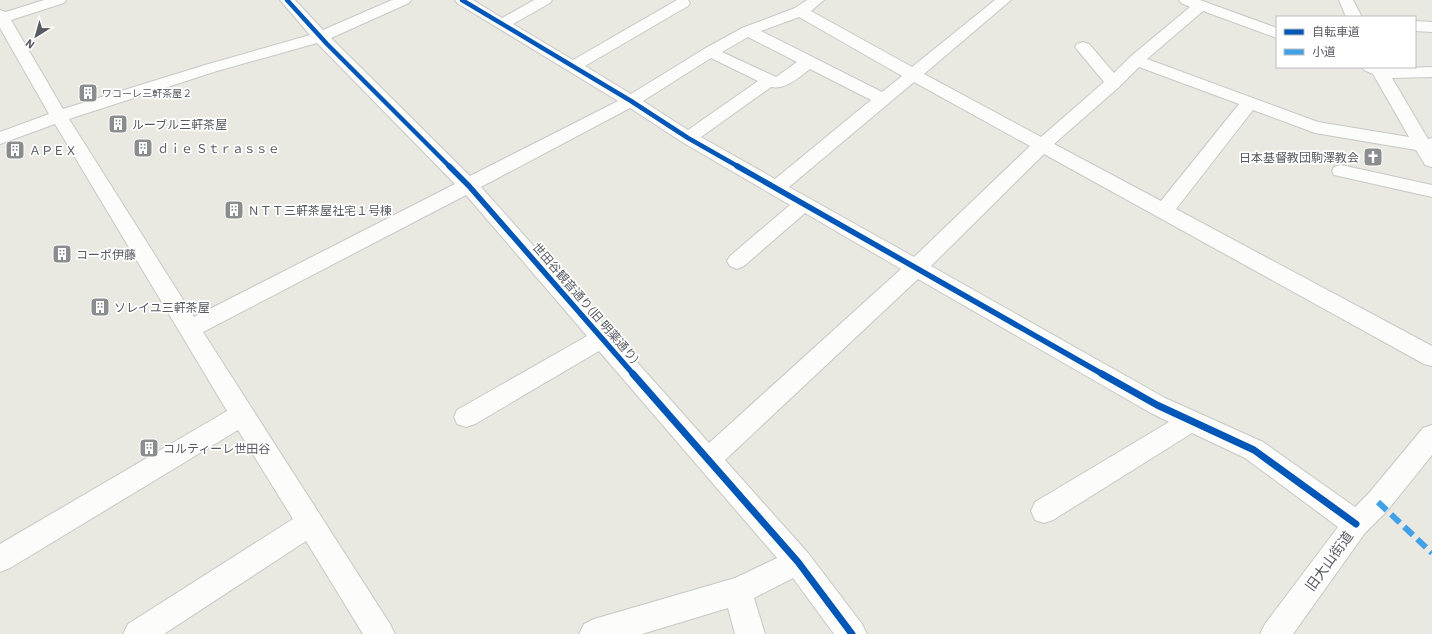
<svg xmlns="http://www.w3.org/2000/svg" width="1432" height="634" viewBox="0 0 1432 634" font-family="'IBM Plex Sans','Noto Sans JP',sans-serif">
<style>
.lines{fill:none;stroke-linecap:round;stroke-linejoin:round}
.minor-casing{stroke:#c7c7c6;stroke-width:2}
.minor{fill:#fcfcfb;fill-rule:evenodd}
.quiet{stroke:#42a1e6;stroke-width:6;stroke-dasharray:12 6;stroke-linecap:butt}
.cycleway-far2-casing{stroke:#fff;stroke-width:6}
.cycleway-far1-casing{stroke:#fff;stroke-width:8}
.cycleway-casing{stroke:#fff;stroke-width:10}
.cycleway-far2{stroke:#0057b8;stroke-width:4.5}
.cycleway-far1{stroke:#0057b8;stroke-width:5.5}
.cycleway{stroke:#0057b8;stroke-width:7}
.labels{text-anchor:middle;dominant-baseline:central;stroke-width:3.5;stroke-linejoin:round;paint-order:stroke}
.far-poi-label{font-size:10px;fill:#585a61;stroke:#fff;text-anchor:start}
.poi-label{font-size:12px;fill:#585a61;stroke:#fff;text-anchor:start}
.street-label{font-size:12px;fill:#585a61;stroke:#fff}
.near-street-label{font-size:14px;fill:#585a61;stroke:#fff}
</style>
<rect width="100%" height="100%" fill="#e9e9e2"/>
<g class="lines">
<g class="minor-casing">
<path id="minor" d="M44,0h22l-2,3 -53,17 52,89 142,-44 105,-30 -30,-35h15l28,30 69,-30h19l-2,3 -78,35 139,138 148,-75 -161,-98 -2,-3h18l29,18 32,-18h18l-2,3 -37,21 60,36 104,-60h11l2,3 -2,3 -103,60 46,28 73,-45 38,-21 53,-20 12,-8h17l-13,11 101,56 83,-67h16l-87,74 117,63 63,-55 -29,-35 2,-3 6,-2 6,2 25,29 16,-16 60,-50 -9,-4 -2,-3h21l77,28v10l-74,-27 -56,48 171,63 91,15 -36,-63 -9,-4 -2,-3 46,1 24,-1v10l-40,1 36,61 4,-1v29l-7,-2 -9,-15 -101,-17 -62,-23 -77,99 256,137v20l-8,-2 -380,-210 -113,112 234,132 98,44 92,65 14,-14 54,-65 9,-3v30l-45,56 -22,22 -72,101h-33l5,-10 73,-97 -93,-69 -53,-25 -139,87 -9,3 -9,-3 -4,-9 4,-9 134,-80 -20,-10 -231,-133 -193,181 83,93 54,71 5,10h-33l-41,-56 -39,20 11,36h-30l-7,-26 -86,26h-63l5,-10 10,-5 141,-41 42,-20 -178,-207 -124,73 -9,3 -9,-3 -3,-7 3,-7 130,-74 -121,-141 -263,137 187,292 5,10h-32l-57,-93 -142,93h-41l5,-10 165,-105 -55,-89 -228,138 -10,4v-28l227,-133 -172,-287 -55,20v-12l49,-18 -49,-86v-18l6,2zM799,17l103,59 -20,16 -121,-61zM748,37l49,25 -21,15 -54,-25zM317,43l138,141 -261,133 -125,-198 148,-48zM711,58l47,23 -70,49 -45,-29zM1139,67l100,37 -78,97 -107,-57 65,-57zM810,69l61,31 -96,79 -74,-42 70,-50c15,3 28,-10 39,-18zM914,82l116,64 -116,111 -125,-70zM630,108l52,34 108,63 -60,51 -3,5 3,5 7,3 7,-3 61,-53 96,56 -192,174 -228,-256z
M1339,0h14l9,17h-16z
M1415,21l17,1v10l-17,-1z
M1341,165l91,20v12l-98,-22 -2,-4 2,-4z"/>
</g>
<use href="#minor" class="minor"/>
<path class="quiet" d="M1378,502l54,51"/>
<g class="cycleway-far2-casing">
<path id="cycleway-far2" d="M287,0l40,44 123,123
M462,0l169,101 57,37 51,29"/>
</g>
<g class="cycleway-far1-casing">
<path id="cycleway-far1" d="M449,166l20,20 165,189
M737,166l367,209"/>
</g>
<g class="cycleway-casing">
<path id="cycleway" d="M633,374l165,188 54,72
M1102,374l55,31 97,45 102,74"/>
</g>
<use href="#cycleway-far2" class="cycleway-far2"/>
<use href="#cycleway-far1" class="cycleway-far1"/>
<use href="#cycleway" class="cycleway"/>
</g>
<defs>
<g id="building-square" transform="scale(1)"><rect x="-9" y="-9" width="18" height="18" rx="4" fill="#8b8c8e" stroke="#fff"/><path d="M-4-6H4V6H1V3H-1V6H-4ZM-2.5-4.3h1.7v1.8h-1.7ZM.8-4.3h1.7v1.8H.8ZM-2.5-1h1.7V.8h-1.7ZM.8-1h1.7V.8H.8Z" fill="#fff"/></g>
<g id="church-square" transform="scale(1)"><rect x="-9" y="-9" width="18" height="18" rx="4" fill="#8b8c8e" stroke="#fff"/><path d="M-1.2-6h2.4v3.5h3.3v2.4h-3.3V6h-2.4V-.1h-3.3v-2.4h3.3Z" fill="#fff"/></g>
</defs>
<g fill-rule="evenodd">
<use href="#building-square" x="88" y="93"/>
<use href="#building-square" x="118" y="124"/>
<use href="#building-square" x="143" y="148"/>
<use href="#building-square" x="15" y="150"/>
<use href="#church-square" x="1373" y="157"/>
<use href="#building-square" x="234" y="210"/>
<use href="#building-square" x="62" y="254"/>
<use href="#building-square" x="100" y="307"/>
<use href="#building-square" x="149" y="448"/>
</g>
<g class="labels">
<g class="far-poi-label">
<text x="102" y="93">ワコーレ三軒茶屋２</text>
</g>
<g class="poi-label">
<text x="132" y="124">ルーブル三軒茶屋</text>
<text x="157" y="148">ｄｉｅ Ｓｔｒａｓｓｅ</text>
<text x="29" y="150">ＡＰＥＸ</text>
<text x="1359" y="157" text-anchor="end">日本基督教団駒澤教会</text>
<text x="248" y="210">ＮＴＴ三軒茶屋社宅１号棟</text>
<text x="76" y="254">コーポ伊藤</text>
<text x="114" y="307">ソレイユ三軒茶屋</text>
<text x="163" y="448">コルティーレ世田谷</text>
</g>
<g class="street-label">
<text transform="translate(586 303) rotate(49)">世田谷観音通り(旧 明薬通り)</text>
</g>
<g class="near-street-label">
<text transform="translate(1329 561) rotate(-54)">旧大山街道</text>
</g>
</g>
<rect x="1276" y="16" width="140" height="52" fill="#ffffff" stroke="#bcbdc0"/>
<rect x="1284" y="29" width="20" height="6" fill="#0057b8" stroke="#bcbdc0"/>
<text x="1312" y="36" font-size="12" fill="#585a61">自転車道</text>
<rect x="1284" y="49" width="20" height="6" fill="#42a1e6" stroke="#bcbdc0"/>
<text x="1312" y="56" font-size="12" fill="#585a61">小道</text>
<g transform="translate(36 36) rotate(217)" stroke="#ffffff" stroke-width="3" paint-order="stroke">
<path d="M0-3L7 15L0 10L-7 15Z" fill="#585a61"/>
<text y="-6" font-size="11" font-weight="bold" text-anchor="middle" fill="#585a61">N</text>
</g>
</svg>
